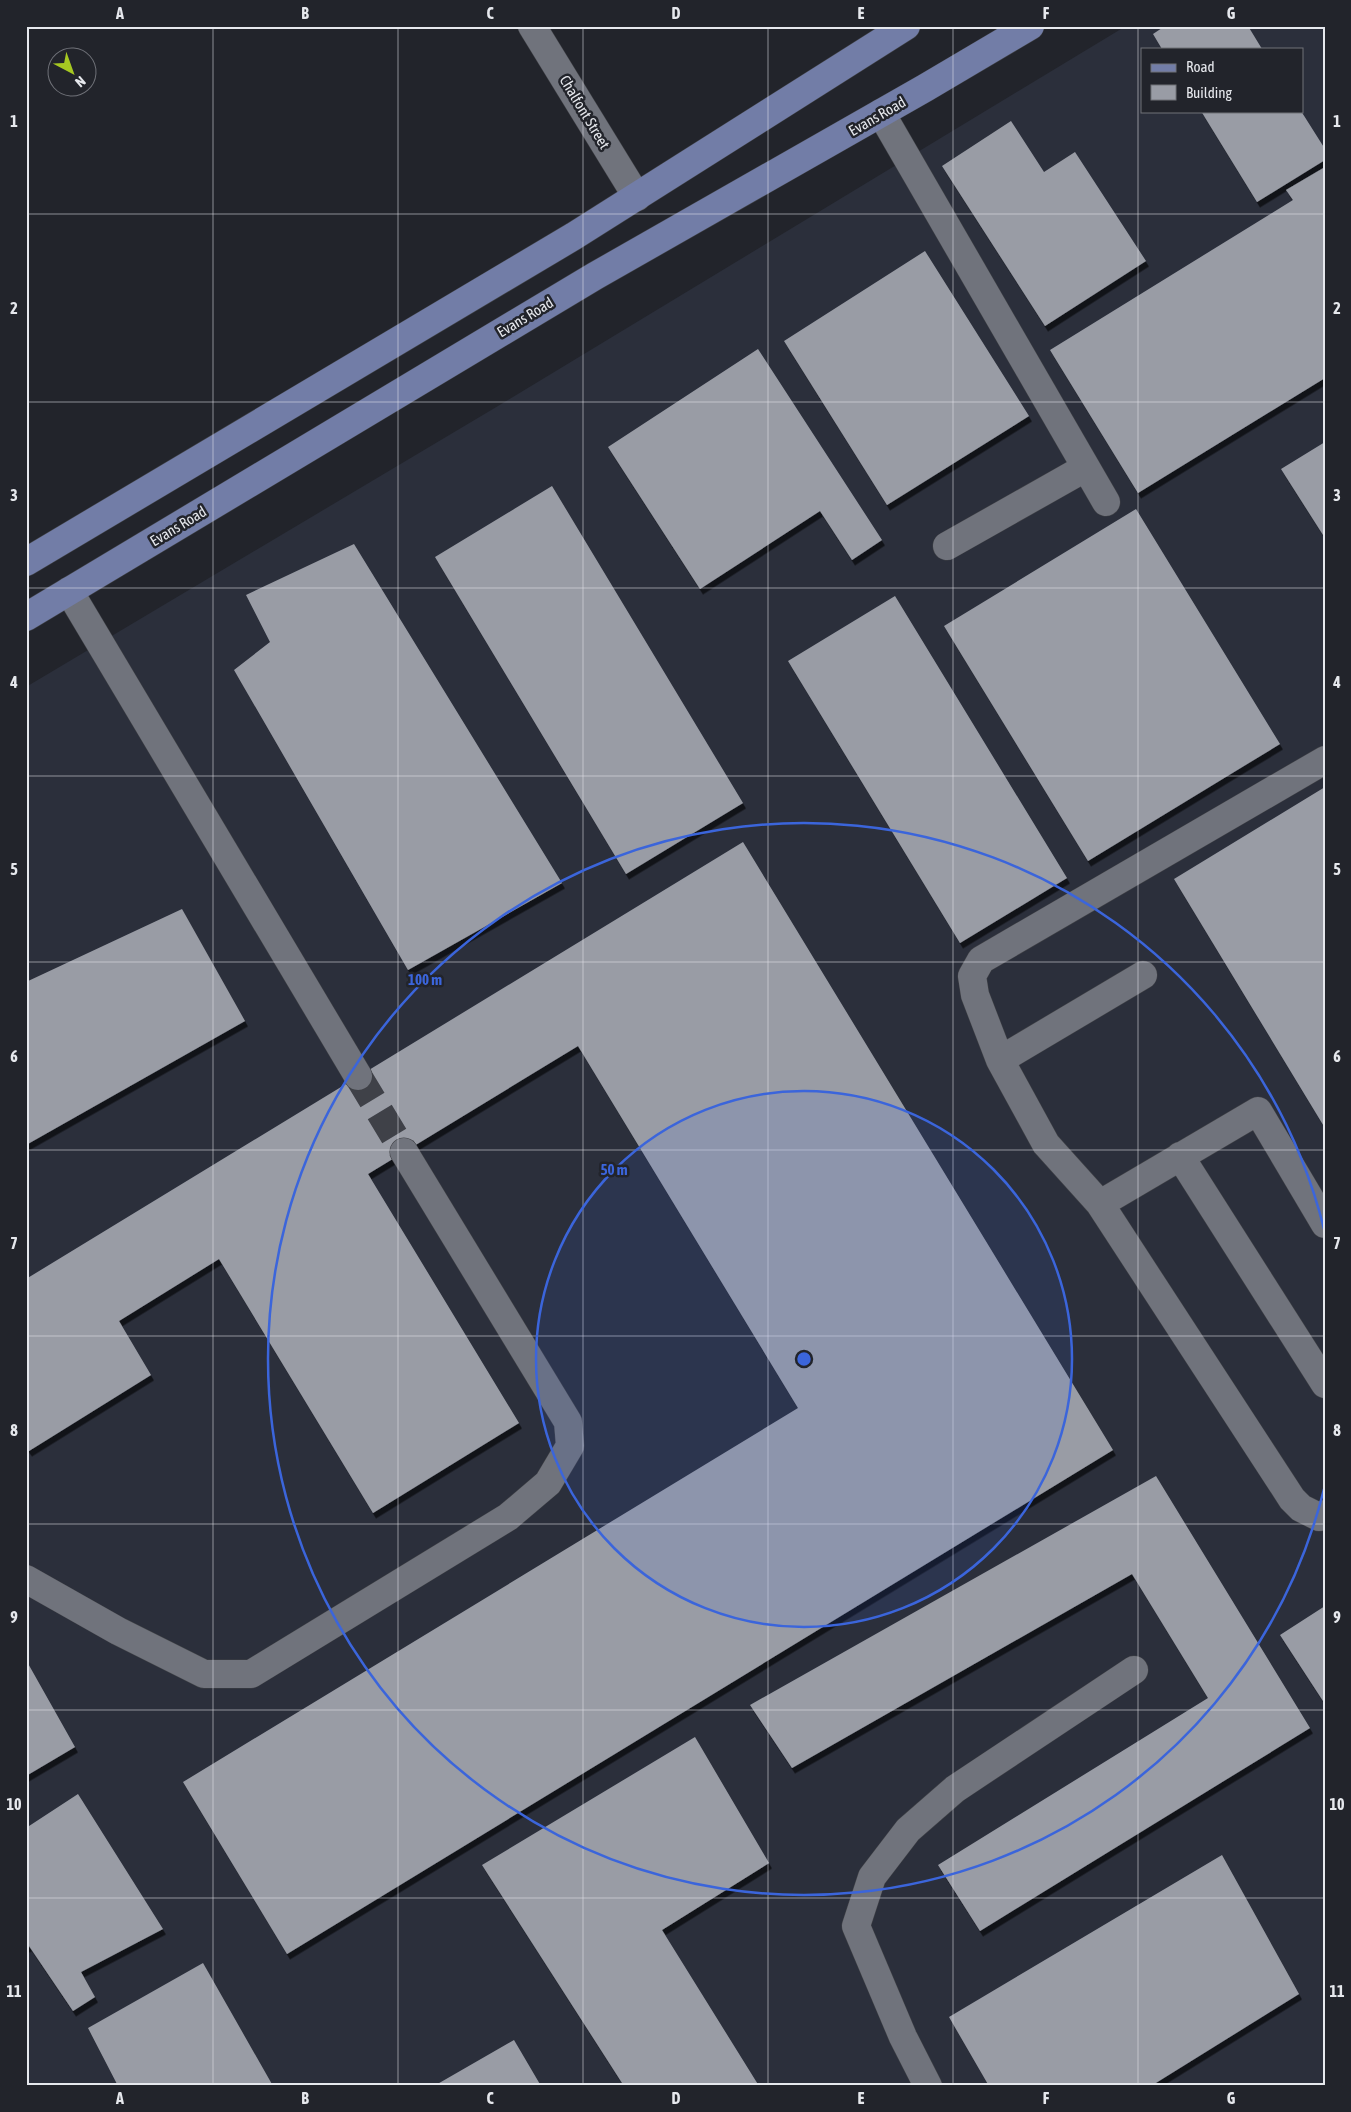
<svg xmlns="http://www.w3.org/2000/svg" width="1351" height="2112" viewBox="0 0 1351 2112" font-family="'Asap Condensed',sans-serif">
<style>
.built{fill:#2b2f3b;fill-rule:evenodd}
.building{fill:#999ca5;filter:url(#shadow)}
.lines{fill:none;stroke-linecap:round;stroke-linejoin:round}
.minor-tunnel{stroke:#3f4148;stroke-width:28;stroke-dasharray:28 14;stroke-linecap:butt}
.minor-casing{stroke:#404247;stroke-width:29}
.major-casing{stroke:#404247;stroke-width:29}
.minor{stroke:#70737c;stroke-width:28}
.major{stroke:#727da7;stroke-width:28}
.grid{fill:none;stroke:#e6e8ed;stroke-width:1;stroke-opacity:0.55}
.ring{fill:none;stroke:#3b65db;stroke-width:2.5}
.labels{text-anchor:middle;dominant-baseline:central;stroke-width:5;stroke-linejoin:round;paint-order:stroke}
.street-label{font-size:15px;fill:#e6e8ed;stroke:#22242b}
.centre{fill:#3b65db;stroke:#22242b;stroke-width:2.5}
.ring-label{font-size:15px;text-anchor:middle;font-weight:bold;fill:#3b65db;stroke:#22242b;stroke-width:5;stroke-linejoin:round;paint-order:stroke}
.neatline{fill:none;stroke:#e6e8ed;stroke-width:2}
.grid-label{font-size:16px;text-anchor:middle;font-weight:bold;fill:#e6e8ed}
</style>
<defs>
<filter id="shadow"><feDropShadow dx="3" dy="5.5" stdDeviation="0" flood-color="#0009"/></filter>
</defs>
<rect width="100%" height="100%" fill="#22242b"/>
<path class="built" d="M1126,26h199v2060h-1299v-1399l472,-281zM1142,49h160v62h-160z"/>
<path class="building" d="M1165,26h83l14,23h-100l-9,-15z
M1201,111h100l24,38v11l-68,42z
M1011,121l33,51 31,-20 71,109 -101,65 -103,-160z
M1325,167v211l-187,115 -88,-143 243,-150 -7,-10z
M925,251l104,165 -142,89 -103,-164z
M758,349l124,191 -30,20 -32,-49 -120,78 -92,-142z
M1325,442v96l-44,-69z
M552,486l191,317 -117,71 -191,-317z
M1136,509l144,235 -192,117 -144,-235z
M354,544l208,339 -154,87 -174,-300 36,-28 -24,-47z
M895,596l172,282 -107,65 -172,-282z
M1325,787v341l-151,-249z
M743,842l370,608 -826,504 -104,-172 615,-374 -220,-362 -210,128 151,249 -146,90 -154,-254 -100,62 32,54 -122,76 -3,-4v-168z
M182,909l63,112 -219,124v-163z
M1156,1476l154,252 -330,203 -42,-66 270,-167 -76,-124 -340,194 -42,-63z
M1325,1606v98l-45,-69z
M26,1660l49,87 -49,29z
M695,1737l74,126 -107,67 97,156h-135l-142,-221z
M78,1794l85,135 -82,43 14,25 -22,14 -44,-65 -3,1v-119z
M1222,1855l77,139 -148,92h-162l-40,-69z
M203,1963l70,123h-159l3,-2 -29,-56z
M514,2040l27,46h-107z"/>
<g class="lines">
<path class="minor-tunnel" d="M358,1076l46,76"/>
<g class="minor-casing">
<path id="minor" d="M532,26l105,171
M881,113l225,389
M947,546l138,-78
M69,591l289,485
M1325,760l-344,200 -9,16 3,19 25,65 46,84 54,60 192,295 9,9 18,9 6,-3
M1000,1060l143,-85
M1180,1156l145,228
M1100,1204l158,-93 67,113
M26,1579l92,52 86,43h47l257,-157 40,-34 22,-37 -2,-24 -164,-270
M928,2086l-25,-49 -47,-111 16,-49 36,-47 47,-41 179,-119"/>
</g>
<g class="major-casing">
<path id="major" d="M26,562l548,-326 332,-210
M26,617l569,-341 330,-188 105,-62"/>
</g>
<use href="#minor" class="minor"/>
<use href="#major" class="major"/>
</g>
<path class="grid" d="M213,26v2060M398,26v2060M583,26v2060M768,26v2060M953,26v2060M1138,26v2060M26,214h1299M26,402h1299M26,588h1299M26,776h1299M26,962h1299M26,1150h1299M26,1336h1299M26,1524h1299M26,1710h1299M26,1898h1299"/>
<circle cx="804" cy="1359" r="268" fill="#3b65db" fill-opacity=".12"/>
<g class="ring">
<circle cx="804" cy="1359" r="268"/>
<path d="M1324 1489A536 536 0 1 1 1324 1229"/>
</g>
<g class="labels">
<g class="street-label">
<text transform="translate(585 112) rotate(59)">Chalfont Street</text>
<text transform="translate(877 116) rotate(-30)">Evans Road</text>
<text transform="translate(525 317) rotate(-31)">Evans Road</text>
<text transform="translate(178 526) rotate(-31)">Evans Road</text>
</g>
</g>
<circle cx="804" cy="1359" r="8" class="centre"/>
<g class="ring-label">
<text x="425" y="985">100 m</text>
<text x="614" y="1175">50 m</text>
</g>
<rect width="1351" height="2112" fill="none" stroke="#22242b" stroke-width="55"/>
<rect x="1141" y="48" width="162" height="65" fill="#22242b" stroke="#707279"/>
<rect x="1151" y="64" width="25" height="8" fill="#727da7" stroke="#707279"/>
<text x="1186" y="72" font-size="15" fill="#e6e8ed">Road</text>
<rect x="1151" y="85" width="25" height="15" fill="#999ca5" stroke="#707279"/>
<text x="1186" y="98" font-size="15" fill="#e6e8ed">Building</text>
<g transform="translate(72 72) rotate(139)"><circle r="24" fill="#22242b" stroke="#707279"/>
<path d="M0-4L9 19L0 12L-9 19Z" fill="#a6c822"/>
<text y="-8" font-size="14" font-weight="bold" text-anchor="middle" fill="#e6e8ed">N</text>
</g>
<rect x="28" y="28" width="1296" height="2056" class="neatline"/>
<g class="grid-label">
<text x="120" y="19">A</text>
<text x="305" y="19">B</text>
<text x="490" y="19">C</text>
<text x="676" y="19">D</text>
<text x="861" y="19">E</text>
<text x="1046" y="19">F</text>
<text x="1231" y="19">G</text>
<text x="14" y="127">1</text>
<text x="1337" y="127">1</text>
<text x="14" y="314">2</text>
<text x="1337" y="314">2</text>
<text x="14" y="501">3</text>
<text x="1337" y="501">3</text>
<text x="14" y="688">4</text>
<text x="1337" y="688">4</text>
<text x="14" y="875">5</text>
<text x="1337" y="875">5</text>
<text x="14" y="1062">6</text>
<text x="1337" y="1062">6</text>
<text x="14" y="1249">7</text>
<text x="1337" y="1249">7</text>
<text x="14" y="1436">8</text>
<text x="1337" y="1436">8</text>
<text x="14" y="1623">9</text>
<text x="1337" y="1623">9</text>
<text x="14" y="1810">10</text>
<text x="1337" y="1810">10</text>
<text x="14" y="1997">11</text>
<text x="1337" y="1997">11</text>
<text x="120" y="2104">A</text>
<text x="305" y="2104">B</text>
<text x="490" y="2104">C</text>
<text x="676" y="2104">D</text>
<text x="861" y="2104">E</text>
<text x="1046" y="2104">F</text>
<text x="1231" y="2104">G</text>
</g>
</svg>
